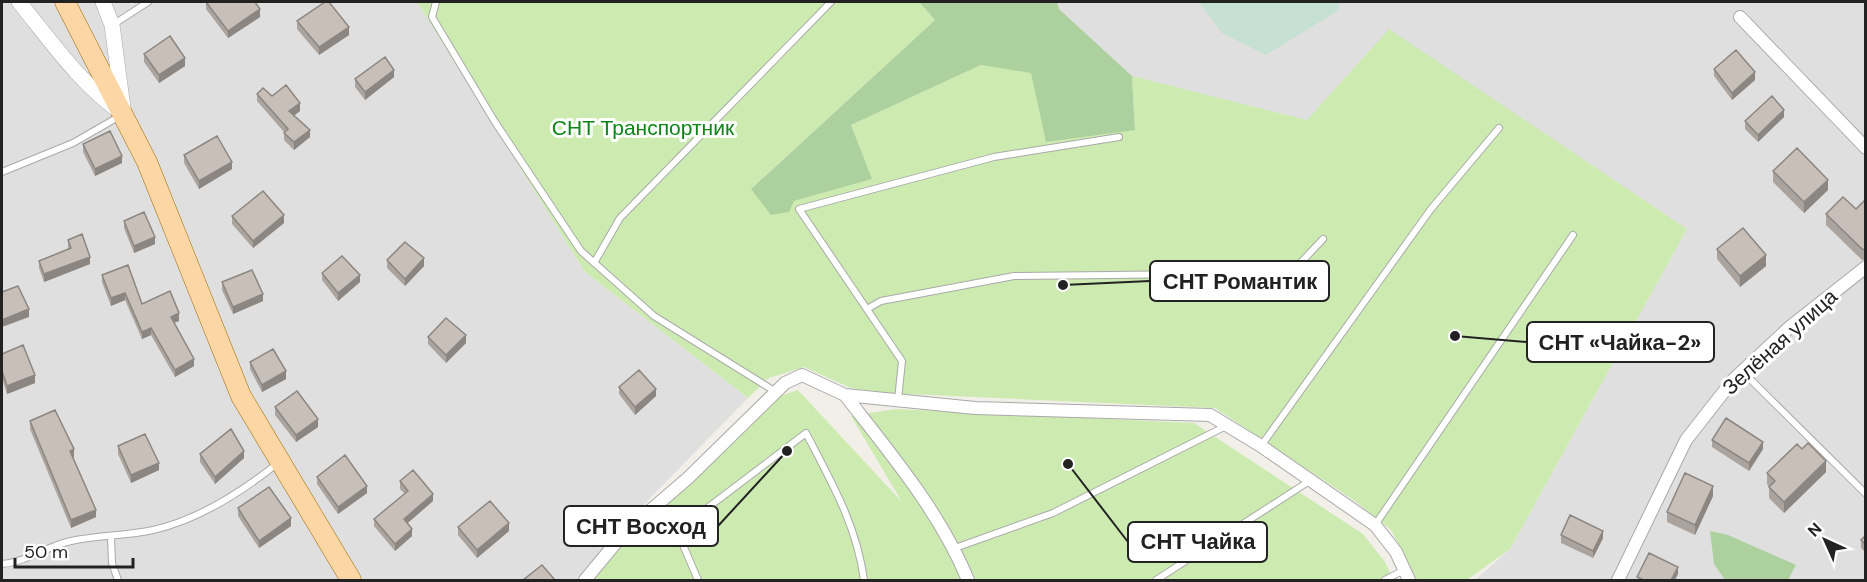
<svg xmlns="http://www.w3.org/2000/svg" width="1867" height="582" viewBox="0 0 1867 582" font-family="'DM Sans',sans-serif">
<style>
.residential{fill:#e0dfdf}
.grass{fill:#cdebb0}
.forest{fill:#add19e}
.wetland{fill:#c6e0d4}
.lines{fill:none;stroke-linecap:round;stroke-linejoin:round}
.service-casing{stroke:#a9a9a9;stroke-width:8}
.minor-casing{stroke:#a9a9a9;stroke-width:14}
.tertiary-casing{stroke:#a9a9a9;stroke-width:16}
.primary-casing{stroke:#a06b00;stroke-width:21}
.service{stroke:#fff;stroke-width:6}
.minor{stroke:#fff;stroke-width:12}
.tertiary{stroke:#fff;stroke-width:15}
.primary{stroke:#fcd6a4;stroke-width:20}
.wall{fill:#aba49e}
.shaded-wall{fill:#8b8681}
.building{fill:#c7bfb8;stroke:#8b8681;stroke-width:1.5}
.labels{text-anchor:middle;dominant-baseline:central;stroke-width:6;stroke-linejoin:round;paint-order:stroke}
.park-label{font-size:21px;fill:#0c8416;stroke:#fff}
.street-label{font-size:21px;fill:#222;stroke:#fff}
.leader{fill:none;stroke:#222;stroke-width:2}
.callout-dot{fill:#222;stroke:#fff;stroke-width:2}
.callout{fill:#fff;stroke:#222;stroke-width:2}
.callout-label{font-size:22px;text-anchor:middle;font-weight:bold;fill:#222}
</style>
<rect width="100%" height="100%" fill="#f2efe9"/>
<path class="residential" d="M2,2h127l2,3 5,-3h281l168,270 163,126 -140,143 -30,39h-576z
M1057,2h808v578h-390l35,-31 177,-320 -380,-109 -175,-44 -73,-67z"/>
<path class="grass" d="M417,2h502l16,18 -183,168 19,27 23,-14 77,-22 -20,-54 130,-60 50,7 104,58 -3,-54 175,44 82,-91 298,200 -177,320 -43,31h-50l-26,-50 -36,-29 -140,-93 -329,-15 -35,-5 -47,-21 -35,11 -21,20 -163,-126z
M798,390l104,112 -51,-86 45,-7 298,14 169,111 22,28 8,18h-804l47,-52 144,-132z"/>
<path class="forest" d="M919,2h138l2,7 73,67 3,54 -89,12 -15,-69 -50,-8 -130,60 21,54 -78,22 -5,11 -18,3 -20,-26 184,-169z
M1710,531l18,4 68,30 -8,15h-63l-11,-16z"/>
<path class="wetland" d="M1199,2h140v8l-73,45 -44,-22z"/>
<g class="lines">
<g class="service-casing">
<path id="service" d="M436,2l-4,15 63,105 86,129 73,65 122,76
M114,24l34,-22
M2,172l71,-29 47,-27
M594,263l26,-45 211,-216
M867,309l14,-8 133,-25 277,-3 32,-34
M1742,371l124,123
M898,400l4,-39 -103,-152 195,-52 125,-20
M1261,446l170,-237 68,-81
M1375,525l198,-290
M111,537l1,26 6,17
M955,548l98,-35 175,-88
M2,564c25,-2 45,-18 69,-23 27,-6 55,-5 82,-11 45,-10 90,-39 125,-67
M698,580l-21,-49 129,-98c25,48 51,93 58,147
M1156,580l155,-100
M1385,580l19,-10"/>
</g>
<g class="minor-casing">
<path id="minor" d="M1740,17l126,131
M845,395c45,58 95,117 123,185
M585,580l39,-47 64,-55 97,-95 17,-8 43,20 130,13 235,7 51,31 114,79 21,27 13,28
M1618,580l68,-140 47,-60 57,-53 76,-60"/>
</g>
<g class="tertiary-casing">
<path id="tertiary" d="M19,2c32,39 61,82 103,111
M103,2l9,23 11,83"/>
</g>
<g class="primary-casing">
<path id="primary" d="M65,2l82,160 94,234 110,184"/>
</g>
<use href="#service" class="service"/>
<use href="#minor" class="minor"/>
<use href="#tertiary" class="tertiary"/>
<use href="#primary" class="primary"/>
</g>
<path class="wall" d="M206,2l54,15 -32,21 -22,-29z
M297,21l52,14 -30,20 -22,-26z
M144,54l41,12 -26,17 -15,-21z
M1714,69l41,11 -23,20 -18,-24z
M394,77l-29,23 -10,-13v-8z
M257,94l15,2 28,15 -6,5 16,21 -16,13 -10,-10v-8l-27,-31z
M1784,117l-26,25 -13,-13v-8z
M83,144l39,19 -27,13 -12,-24z
M184,155l48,14 -33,20 -15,-26z
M1773,171l55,19 -24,23 -31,-31z
M1866,199v61h-4l-36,-35v-11l30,-5z
M232,216l52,7 -31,25 -21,-24z
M124,221l31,23 -21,9 -10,-25z
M68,240l22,24 -46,18 -5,-14v-7l29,-12z
M1717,249l49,17 -26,21 -23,-28z
M387,260l37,6 -19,20 -18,-18z
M322,273l38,9 -22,19 -16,-21z
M102,275l40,29 37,17 -5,2 20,43 -19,11 -24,-42 -9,4 -17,-39 -14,6 -9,-24z
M222,282l41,19 -30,13 -11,-24z
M428,337l38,6 -20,20 -18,-19z
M2,354l33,29 -28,11 -5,-16z
M250,362l36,17 -24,13 -12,-23z
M619,387l37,9 -21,19 -16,-21z
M275,407l43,20 -22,15 -21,-27z
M30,421l44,36h-1l23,60 -25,11 -41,-99z
M1712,440l51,9 -14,22 -37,-24z
M118,446l41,24 -28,13 -13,-29z
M1802,449l24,23 -42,41 -15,-15v-11l-2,-3v-11z
M200,454l44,4 -29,26 -15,-22z
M317,477l50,16 -29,21 -21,-30z
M400,481l33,20 -25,22 4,13 -17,15 -21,-25v-7l31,-25 -5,-5z
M1713,496l-18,39 -28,-13v-10z
M238,508l53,18 -32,22 -21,-32z
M458,527l51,4 -32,27 -19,-23z
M1561,535l42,3 -10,20 -32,-15z
M1866,535v18l-5,-5v-8z"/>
<path class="shaded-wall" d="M260,9v8l-32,21v-7z
M349,27v8l-30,20v-8z
M185,58v8l-26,17v-8z
M394,70v7l-29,23v-8z
M1755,72v8l-23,20v-7z
M300,103v8l-11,8v-8z
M1784,110v7l-26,25v-7z
M310,130v7l-16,13v-8z
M122,156v7l-27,13v-7z
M232,162v7l-33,20v-8z
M1828,180v10l-24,23v-11z
M284,215v8l-31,25v-7z
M155,237v7l-21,9v-7z
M1766,255v11l-26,21v-11z
M90,257v7l-46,18v-8z
M424,258v8l-19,20v-7z
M360,275v7l-22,19v-8z
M125,293v7l-14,6v-8z
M263,294v7l-30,13v-7z
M29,309v8l-27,10v-7z
M179,313v8l-8,3v-7z
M151,328v7l-9,4v-7z
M466,335v8l-20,20v-8z
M194,359v7l-19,11v-7z
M286,371v8l-24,13v-7z
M35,375v8l-28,11v-8z
M656,389v7l-21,19v-8z
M318,419v8l-22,15v-7z
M1763,442v7l-14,22v-8z
M74,449v8l-4,1v-7z
M244,451v7l-29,26v-7z
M1826,461v11l-42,41v-11z
M159,463v7l-28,13v-8z
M367,486v7l-29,21v-7z
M1713,486v10l-18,39v-10z
M433,494v7l-29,25v-7z
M96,510v7l-25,11v-8z
M291,518v8l-32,22v-7z
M509,523v8l-32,27v-8z
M412,529v7l-17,15v-7z
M1603,531v7l-10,20v-7z
M1678,567v7l-3,6h-4z"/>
<path class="building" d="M206,2h49l5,7 -32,22z
M325,2h4l20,25 -30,20 -22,-26z
M170,36l15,22 -26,17 -15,-21z
M1736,50l19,22 -23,21 -18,-24z
M385,57l9,13 -29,22 -10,-13z
M286,85l14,18 -11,8 21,19 -16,12 -10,-9 4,-4 -31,-35 6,-6 9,8z
M1772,96l12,14 -26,25 -13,-14z
M110,131l12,25 -27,13 -12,-25z
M217,136l15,26 -33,19 -15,-26z
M1797,148l31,32 -24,22 -31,-31z
M263,191l21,24 -31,26 -21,-25z
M1843,197l13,12 10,-10v51l-4,-1 -36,-35z
M144,212l11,25 -21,9 -10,-25z
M1743,228l23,27 -26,21 -23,-27z
M82,234l8,23 -46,17 -5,-13 32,-13 -3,-8z
M405,242l19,16 -19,21 -18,-19z
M342,256l18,19 -22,18 -16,-20z
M128,265l14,39 28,-13 9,22 -8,4 23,42 -19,11 -24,-42 -9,4 -17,-39 -14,5 -9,-23z
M252,270l11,24 -30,13 -11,-25z
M18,286l11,23 -27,11v-28z
M446,318l20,17 -20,20 -18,-18z
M23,345l12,30 -28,11 -5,-15v-17z
M273,349l13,22 -24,14 -12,-23z
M639,370l17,19 -21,18 -16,-20z
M297,391l21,28 -22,16 -21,-28z
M55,410l19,39 -4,2 26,59 -25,10 -41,-99z
M1726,418l37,24 -14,21 -37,-23z
M231,429l13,22 -29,26 -15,-23z
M145,434l14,29 -28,12 -13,-29z
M1808,443l18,18 -42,41 -15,-15 6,-6 -8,-8 30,-29 5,5z
M345,455l22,31 -29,21 -21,-30z
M413,470l20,24 -29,25 8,10 -17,15 -21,-25 34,-28 -8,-10z
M1685,473l28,13 -18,39 -28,-13z
M269,487l22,31 -32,23 -21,-33z
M490,501l19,22 -32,27 -19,-23z
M1570,515l33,16 -10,20 -32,-16z
M1866,535v10l-5,-5z
M1649,553l29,14 -7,13h-27l-7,-3z
M542,565l13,15h-32z"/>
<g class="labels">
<g class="park-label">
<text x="643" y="128">СНТ Транспортник</text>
</g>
<g class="street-label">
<text transform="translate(1780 342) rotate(-42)">Зелёная улица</text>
</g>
</g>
<path class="leader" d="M1063 285L1150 281M1455 336L1527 342M787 451L718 526M1068 464L1128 542"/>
<g class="callout-dot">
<circle cx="1063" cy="285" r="6"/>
<circle cx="1455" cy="336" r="6"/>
<circle cx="787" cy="451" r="6"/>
<circle cx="1068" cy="464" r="6"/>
</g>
<g class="callout">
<rect x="1150" y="261" width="179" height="40" rx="6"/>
<rect x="1527" y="322" width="187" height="40" rx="6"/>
<rect x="564" y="506" width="154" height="40" rx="6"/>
<rect x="1128" y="522" width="139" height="40" rx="6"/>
</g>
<g class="callout-label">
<text x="1240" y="289">СНТ Романтик</text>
<text x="1620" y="350">СНТ «Чайка-2»</text>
<text x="641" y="534">СНТ Восход</text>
<text x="1198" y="549">СНТ Чайка</text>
</g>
<rect width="1867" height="582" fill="none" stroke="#222222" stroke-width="6"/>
<g transform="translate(1825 540) rotate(315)" stroke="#ffffff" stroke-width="4.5" paint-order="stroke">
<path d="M0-4.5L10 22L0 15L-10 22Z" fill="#222222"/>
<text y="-9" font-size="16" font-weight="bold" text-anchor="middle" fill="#222222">N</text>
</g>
<path d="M15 558v9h118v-9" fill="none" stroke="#222222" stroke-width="3"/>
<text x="24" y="558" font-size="18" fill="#222222" stroke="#ffffff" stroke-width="4.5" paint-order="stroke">50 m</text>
</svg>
